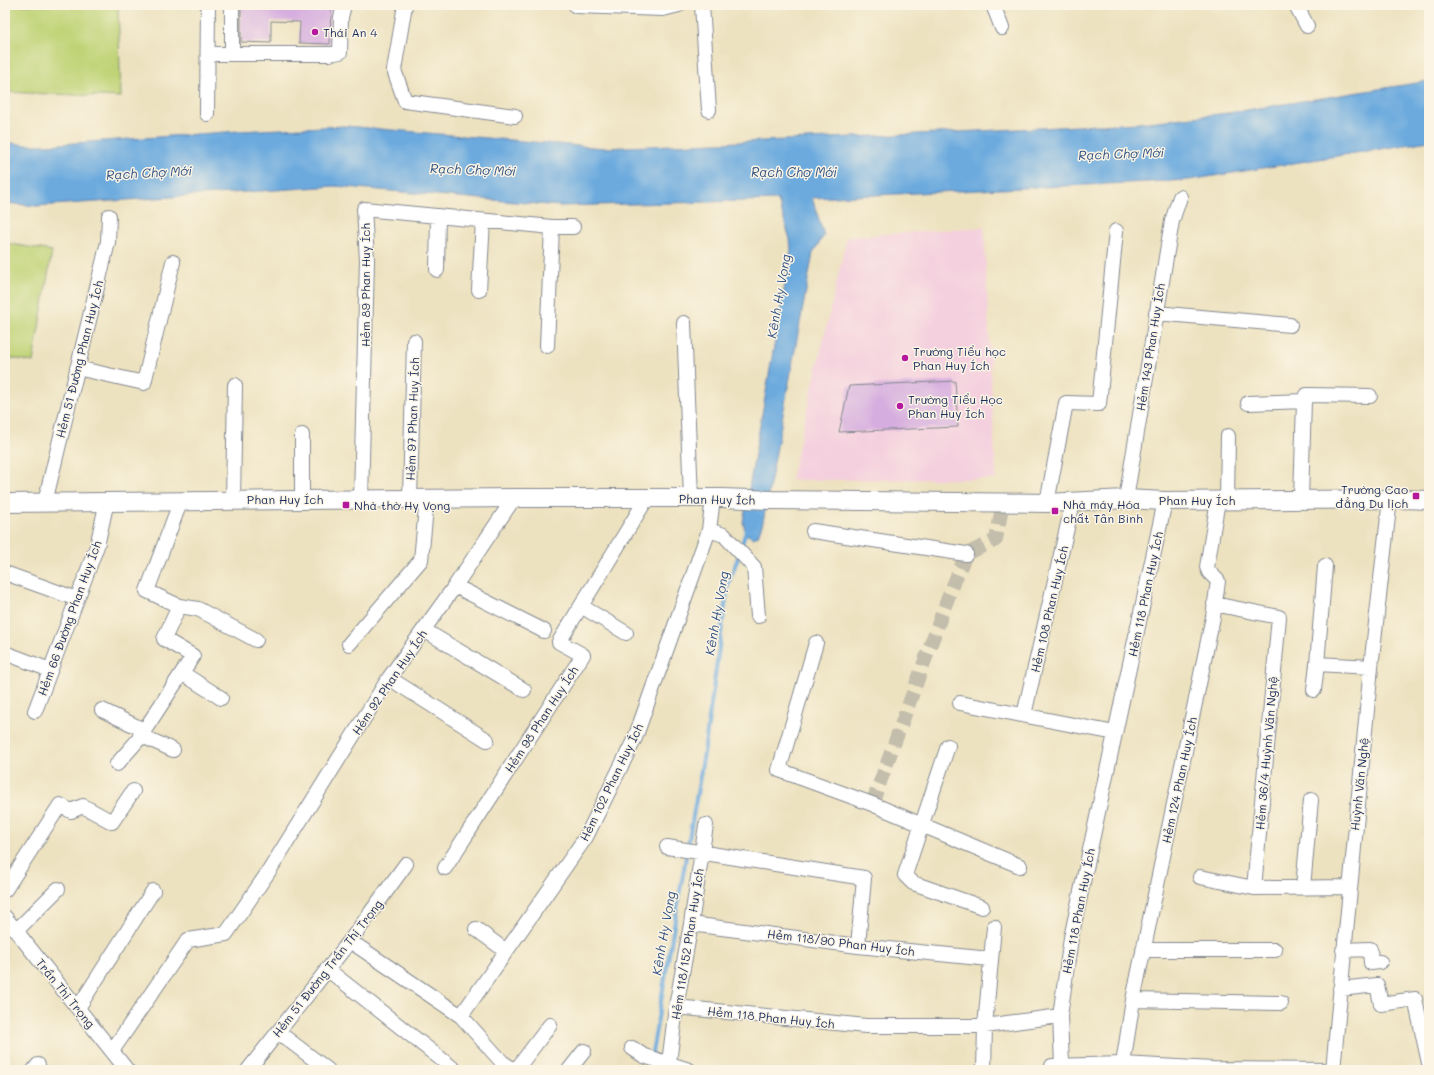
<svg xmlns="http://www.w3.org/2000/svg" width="1434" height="1075" viewBox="0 0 1434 1075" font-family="Mali,sans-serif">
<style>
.built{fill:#f4cfde}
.green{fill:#bfd376;stroke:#6d816a}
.water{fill:#6caade;stroke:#446c9e}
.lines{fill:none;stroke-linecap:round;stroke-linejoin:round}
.stream{stroke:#6caade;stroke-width:4}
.building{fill:#d6addf}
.minor-tunnel{stroke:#c3beac;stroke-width:14;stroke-dasharray:14 7;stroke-linecap:butt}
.minor-casing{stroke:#84888f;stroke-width:16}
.major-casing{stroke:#84888f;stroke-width:20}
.minor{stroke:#fff;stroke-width:14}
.major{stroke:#fff;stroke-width:18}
.poi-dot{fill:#b5179e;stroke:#fcf5e5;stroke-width:1.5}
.labels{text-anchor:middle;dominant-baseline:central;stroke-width:3;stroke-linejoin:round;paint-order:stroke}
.poi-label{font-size:12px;fill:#1b2f5e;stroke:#fcf5e5;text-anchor:start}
.street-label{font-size:12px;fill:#1b2f5e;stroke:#fcf5e5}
.water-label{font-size:13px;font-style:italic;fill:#335484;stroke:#fcf5e5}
</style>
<rect width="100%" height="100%" fill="#fcf5e5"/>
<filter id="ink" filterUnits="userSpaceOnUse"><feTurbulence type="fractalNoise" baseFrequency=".025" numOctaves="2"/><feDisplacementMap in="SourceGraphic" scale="8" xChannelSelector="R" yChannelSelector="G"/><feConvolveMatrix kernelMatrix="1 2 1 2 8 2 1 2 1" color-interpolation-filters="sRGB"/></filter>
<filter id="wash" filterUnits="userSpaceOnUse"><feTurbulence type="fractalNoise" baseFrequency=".012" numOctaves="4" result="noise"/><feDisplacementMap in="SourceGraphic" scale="16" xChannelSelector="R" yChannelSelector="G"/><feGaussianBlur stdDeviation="0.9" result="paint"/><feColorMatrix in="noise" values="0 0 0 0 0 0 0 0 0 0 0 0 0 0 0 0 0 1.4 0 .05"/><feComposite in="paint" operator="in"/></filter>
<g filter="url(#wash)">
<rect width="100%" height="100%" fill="#ede2c0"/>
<path class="built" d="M984,227l12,252 -205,1 56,-243z"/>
<path class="green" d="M5,5h113l3,92 -116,-5z
M5,243l47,8 -19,111 -28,-5z"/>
<path class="water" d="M1429,81v60l-240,39 -377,18 12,37 -11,18 -50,269 -5,14 -5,2 -7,-4 -3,-12 48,-272 -1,-11 -12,-39 -218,6 -225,-20 -298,20 -32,-3v-61l20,3h23l191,-14 106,-5 259,22 272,-12 264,-13 88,-10z"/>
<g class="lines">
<path class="stream" d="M741,548l5,-18
M649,1070l55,-317 24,-169 11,-29"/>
</g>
<g id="blocks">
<path class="building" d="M241,5h90l-1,39 -31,-1 1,-21 -29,-1v22l-30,-1z
M955,381l3,46 -119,5 10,-46z"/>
</g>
</g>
<g filter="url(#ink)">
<use href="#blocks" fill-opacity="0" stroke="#84888f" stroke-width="1"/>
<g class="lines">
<path class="minor-tunnel" d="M872,804l74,-201 20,-49 30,-14 7,-38"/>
<g class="minor-casing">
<path id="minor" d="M232,5v48
M405,5l-11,65 11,31 110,15
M702,5l7,105
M993,5l9,23
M1296,5l11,21
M576,6l87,3 16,-4
M209,54h120l11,-2 1,-35 3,-12
M207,114l1,-109
M437,270l1,-54
M479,290l4,-69
M1156,313l134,12
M684,323l7,175
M547,346l5,-119
M77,368l67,15 29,-121
M1248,403l56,-2 3,-6 63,1
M302,435v64
M410,498l4,-157
M361,499l6,-239 -3,-51 188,18h21
M1126,499l46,-278 8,-24
M1301,499l3,-98
M181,500l-34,91 32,15 19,3 58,31
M233,500l2,-115
M1227,500l1,-64
M45,502l63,-260 1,-26
M1047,503l19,-100 33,1 17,-173
M709,530l15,5 30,32 4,49
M813,531l153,23
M5,573l72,26
M455,586l89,45
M1214,604l65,13 -25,271
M581,606l45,27
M424,630l100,60
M816,643l-37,127 93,34 148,62
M349,644l72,-84 6,-62
M5,653l45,17
M1317,664l8,-98
M182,673l39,25
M389,678l98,62
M1314,690l3,-26 54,3
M960,703l155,30
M102,710l42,20
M35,711l62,-165 10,-45
M1024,715l49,-213
M140,735l33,15
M948,746l-43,129 8,8 69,24
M117,764l21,-24 55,-84 -29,-17 15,-33
M667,847l197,31 -6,68
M445,868l138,-213 -24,-13 88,-144
M1200,877l54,11 95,-1
M1303,887l8,-87
M5,890l55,-85 11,6 12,-5 29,16 21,-31
M5,917l122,153
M691,924l167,22 132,13
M476,929l30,22
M16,931l42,-42
M350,941l111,75 41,46 12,8
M1143,950h132
M1343,950l27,-1 1,14 9,-1
M327,969l128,101
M1340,989l37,-4 4,19 34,-5 14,64
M1133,1000l148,3
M676,1007l190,19h119l75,-10 11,-78 94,-437
M78,1008l75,-117
M461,1016l125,-179 49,-99 74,-208 4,-32
M1060,1016l2,49
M278,1032l50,38
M632,1048l12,8 45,14
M112,1051l76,-111 38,-6 43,-63 120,-193 66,-92 59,-88
M669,1063l7,-56 15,-83 15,-99
M1123,1064l10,-64 80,-383 5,-36 -9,-9 -2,-5 11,-67
M34,1070l4,-5
M248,1070l102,-129 56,-77
M516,1070l34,-45
M569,1070l15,-19
M984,1070l1,-44 9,-99
M1051,1070l1,-4 71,-2 90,5 120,1
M1333,1070l38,-403 19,-168"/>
</g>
<g class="major-casing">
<path id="major" d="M5,503l509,-5h208l50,2 275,3 79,-4 39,2 237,-2 27,1"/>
</g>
<use href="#minor" class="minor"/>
<use href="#major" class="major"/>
</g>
</g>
<g class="poi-dot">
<circle cx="315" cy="32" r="4"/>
<circle cx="905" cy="358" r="4"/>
<circle cx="900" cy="406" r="4"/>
<rect x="1412" y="492" width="8" height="8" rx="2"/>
<rect x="342" y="501" width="8" height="8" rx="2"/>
<rect x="1051" y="507" width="8" height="8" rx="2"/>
</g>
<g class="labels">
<g class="poi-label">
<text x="323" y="32">Thái An 4</text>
<text x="913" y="351">Trường Tiểu học<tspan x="913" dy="14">Phan Huy Ích</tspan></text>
<text x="908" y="399">Trường Tiểu Học<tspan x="908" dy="14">Phan Huy Ích</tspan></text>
<text x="1408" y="489" text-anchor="end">Trường Cao<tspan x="1408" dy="14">đẳng Du lịch</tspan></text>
<text x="1063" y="504">Nhà máy Hóa<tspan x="1063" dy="14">chất Tân Bình</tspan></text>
<text x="354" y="505">Nhà thờ Hy Vọng</text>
</g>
<g class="street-label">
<text transform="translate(365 285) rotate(-90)">Hẻm 89 Phan Huy Ích</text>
<text transform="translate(1150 347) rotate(-81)">Hẻm 143 Phan Huy Ích</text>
<text transform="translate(79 359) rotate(-76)">Hẻm 51 Đường Phan Huy Ích</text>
<text transform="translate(412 419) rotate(-88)">Hẻm 97 Phan Huy Ích</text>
<text x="285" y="499">Phan Huy Ích</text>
<text transform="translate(717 499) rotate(1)">Phan Huy Ích</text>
<text x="1197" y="500">Phan Huy Ích</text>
<text transform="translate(1145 594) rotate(-78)">Hẻm 118 Phan Huy Ích</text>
<text transform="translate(1049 609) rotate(-77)">Hẻm 108 Phan Huy Ích</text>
<text transform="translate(69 618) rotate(-70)">Hẻm 66 Đường Phan Huy Ích</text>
<text transform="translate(389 682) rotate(-56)">Hẻm 92 Phan Huy Ích</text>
<text transform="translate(541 719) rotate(-57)">Hẻm 98 Phan Huy Ích</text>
<text transform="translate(1266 753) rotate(-85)">Hẻm 36/4 Huỳnh Văn Nghệ</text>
<text transform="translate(1179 780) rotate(-78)">Hẻm 124 Phan Huy Ích</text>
<text transform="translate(611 782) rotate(-64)">Hẻm 102 Phan Huy Ích</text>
<text transform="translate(1359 784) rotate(-84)">Huỳnh Văn Nghệ</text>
<text transform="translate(1078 911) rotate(-79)">Hẻm 118 Phan Huy Ích</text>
<text transform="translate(841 942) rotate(7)">Hẻm 118/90 Phan Huy Ích</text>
<text transform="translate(687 944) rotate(-81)">Hẻm 118/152 Phan Huy Ích</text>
<text transform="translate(327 968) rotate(-52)">Hẻm 51 Đường Trần Thị Trọng</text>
<text transform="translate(66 993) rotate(51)">Trần Thị Trọng</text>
<text transform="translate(771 1017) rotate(6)">Hẻm 118 Phan Huy Ích</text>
</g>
<g class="water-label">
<text transform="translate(1121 153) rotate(-2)">Rạch Chợ Mới</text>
<text transform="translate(473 169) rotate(2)">Rạch Chợ Mới</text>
<text x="794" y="171">Rạch Chợ Mới</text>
<text transform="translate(149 172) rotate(-3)">Rạch Chợ Mới</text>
<text transform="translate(778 296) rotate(-80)">Kênh Hy Vọng</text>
<text transform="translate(716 613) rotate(-80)">Kênh Hy Vọng</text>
<text transform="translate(663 933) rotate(-80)">Kênh Hy Vọng</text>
</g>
</g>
<rect width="1434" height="1075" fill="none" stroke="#fcf5e5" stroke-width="20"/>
</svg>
